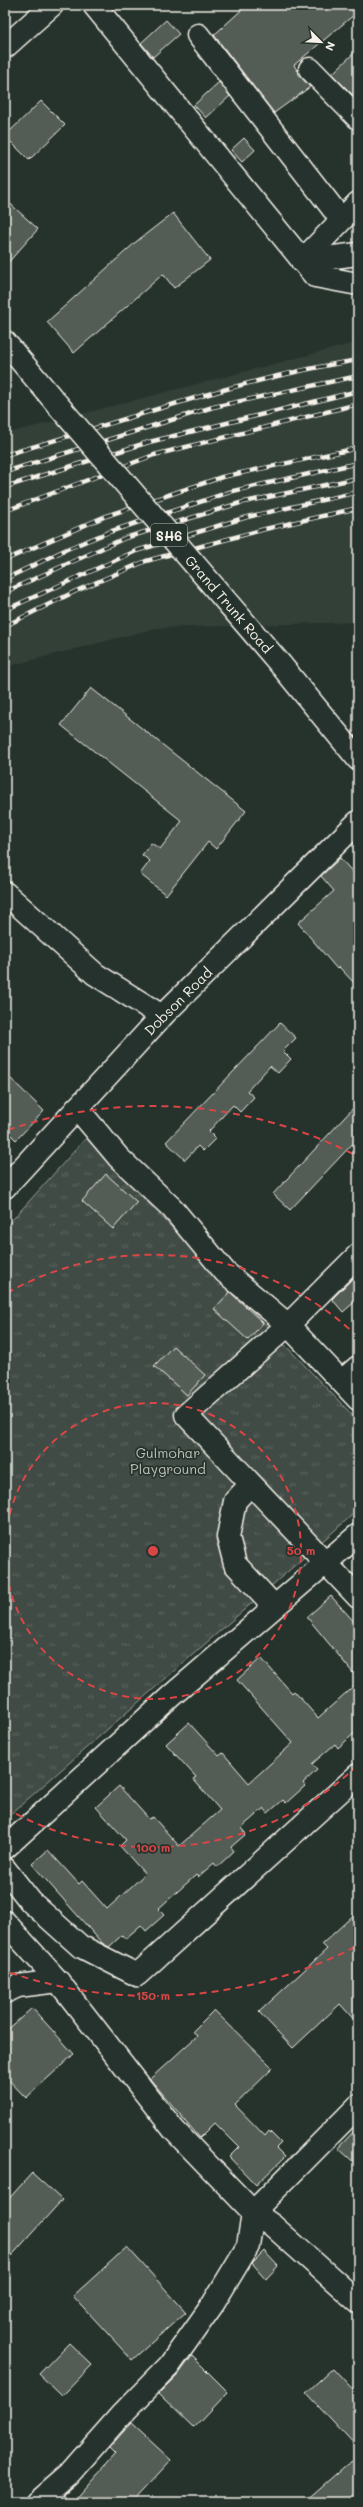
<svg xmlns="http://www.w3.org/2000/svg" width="363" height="2507" viewBox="0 0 363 2507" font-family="Mali,sans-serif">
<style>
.built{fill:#333f39}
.grass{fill:url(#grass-tufts);stroke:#9a9e96}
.building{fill:#525c55;stroke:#f4f1e8}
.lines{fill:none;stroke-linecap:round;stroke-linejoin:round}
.minor-casing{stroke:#f4f1e8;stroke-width:25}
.tertiary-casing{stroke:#f4f1e8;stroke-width:25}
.secondary-casing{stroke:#f4f1e8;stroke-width:25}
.primary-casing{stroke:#f4f1e8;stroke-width:25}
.minor{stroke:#26332d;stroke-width:22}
.tertiary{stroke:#26332d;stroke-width:22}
.secondary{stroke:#26332d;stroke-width:22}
.primary{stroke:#26332d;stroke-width:22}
.rail-casing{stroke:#f4f1e8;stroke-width:4.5}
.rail{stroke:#26332d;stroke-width:3;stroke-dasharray:9;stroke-linecap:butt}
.primary-bridge-casing{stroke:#f4f1e8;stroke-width:25;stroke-linecap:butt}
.primary-bridge{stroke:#26332d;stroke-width:22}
.ring{fill:none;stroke:#da4645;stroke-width:2;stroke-dasharray:7 5}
.labels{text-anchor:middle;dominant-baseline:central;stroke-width:3.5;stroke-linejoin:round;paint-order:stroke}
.shield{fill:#26332d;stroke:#b6b8b0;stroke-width:1}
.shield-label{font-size:13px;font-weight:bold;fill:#f4f1e8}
.street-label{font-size:14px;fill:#f4f1e8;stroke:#26332d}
.park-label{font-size:14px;fill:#bebfb7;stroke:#26332d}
.centre{fill:#da4645;stroke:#26332d;stroke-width:2}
.ring-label{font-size:12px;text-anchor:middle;font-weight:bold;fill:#da4645;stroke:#26332d;stroke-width:3.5;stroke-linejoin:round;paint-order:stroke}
</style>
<defs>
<pattern id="grass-tufts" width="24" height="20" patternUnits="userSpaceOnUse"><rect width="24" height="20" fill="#414b45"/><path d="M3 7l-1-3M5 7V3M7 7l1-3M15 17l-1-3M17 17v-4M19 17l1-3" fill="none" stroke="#5d6560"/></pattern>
</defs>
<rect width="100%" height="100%" fill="#26332d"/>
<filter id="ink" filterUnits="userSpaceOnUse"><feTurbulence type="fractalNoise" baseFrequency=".025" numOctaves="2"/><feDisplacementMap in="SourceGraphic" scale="8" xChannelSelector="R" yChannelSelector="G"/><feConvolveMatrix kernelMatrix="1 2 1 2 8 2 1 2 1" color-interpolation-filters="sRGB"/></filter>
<g filter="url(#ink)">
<path class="built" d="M358,342v280l-201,6 -152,39v-233z"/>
<path class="grass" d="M86,1138l272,283v89l-353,309v-591z"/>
<path class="building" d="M247,5h101l7,9 -61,51 7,12 9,10 -36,26 -60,-78z
M166,20l13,14 -26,23 -12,-14z
M358,49v51l-26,-26z
M219,82l11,14 -24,22 -12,-13z
M41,101l24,24 -36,35 -24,-24z
M244,138l11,12 -13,12 -11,-12z
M5,199l33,30 -33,37z
M173,213l37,47 -36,28 -11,-14 -89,79 -27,-31 90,-81z
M91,688l155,123 -30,38 -8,-7 -42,53 -26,-21 10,-13 -8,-6 9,-12 9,6 22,-28 -121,-96z
M340,858l18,20v109l-19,-20 -2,2 -39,-46 36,-32 -13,-15z
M280,1023l16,15 -13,13 8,8 -13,14 -8,-7 -23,25 7,6 -14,15 -7,-7 -24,26 7,7 -13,13 -5,-5 -13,14 -19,-18z
M5,1073l39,38 -28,29 -11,-11z
M358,1103v35l-68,72 -17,-16z
M106,1174l31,28 -24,27 -31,-28z
M358,1273v26l-15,13 -11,-13z
M230,1292l33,31 -15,17 -34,-31z
M173,1346l32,29 -18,20 -33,-29z
M331,1596l27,30v53l-51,-62z
M261,1658l31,35 2,-2 24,27 40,-36v48l-20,18 -3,-4 -23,20 5,6 -14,13 2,3 -19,17 -3,-3 -15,13 -4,-5 -23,20 5,6 -15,13 3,4 -17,16 -3,-4 -16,14 -2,-2 -38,34 6,6 -18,16 -5,-6 -16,14 -3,-4 -13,12 -7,-4 -70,-79 16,-14 31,34 3,-3 25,28 38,-35 -25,-28 6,-6 -30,-33 23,-21 30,33 4,-2 26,29 41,-36 -27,-31 3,-2 -30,-33 23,-21 30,33 4,-3 26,30 44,-40 -56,-63z
M358,1911v113l-18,-20 -47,44 -34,-36 68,-63 -5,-5z
M32,2008l42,46 -48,44 -21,-22v-44z
M214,2010l59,58 -38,37 30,31 4,-5 12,12 -5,5 9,9 -29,28 -27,-28 10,-10 -24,-24 -15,15 -50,-59 47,-43 -4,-5z
M358,2127v39l-20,-18z
M32,2173l30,27 -57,63v-60z
M127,2247l59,65 -54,48 -59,-64z
M264,2251l14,15 -12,13 -14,-16z
M69,2343l23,22 -30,31 -23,-22z
M192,2356l36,36 -34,36 -35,-34 19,-19z
M333,2368l25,27v54l-52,-56z
M131,2423l40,37 -39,42h-60l43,-48 -6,-6z
M358,2457v45h-54l41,-36z"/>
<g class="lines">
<g class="minor-casing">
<path id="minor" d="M198,35l143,184
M5,47l47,-42
M310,69l48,49
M302,261l56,-58
M5,893l90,81 67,42
M77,1108l42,50 53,50 53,64 63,53 70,74
M358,1255l-70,70 -102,90 172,182
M342,1381l16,-14
M251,1484l-16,17 -7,36 7,27 39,42
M5,1848l166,-152 187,-161
M5,1869l26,33 49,44 57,29 221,-200
M5,1992l13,-6 40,-5
M37,2502l31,-27 53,-60 48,-49 44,-62 35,-58 5,-34 105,-106"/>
</g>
<g class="tertiary-casing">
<path id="tertiary" d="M5,1922l53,59 116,149 79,82 19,13 86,77"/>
</g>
<g class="secondary-casing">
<path id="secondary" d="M5,1187l157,-171 196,-194"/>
</g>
<g class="primary-casing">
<path id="primary" d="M94,5l221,271 43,8
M302,261l56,-7
M5,342l52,62
M281,665l77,94"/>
</g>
<use href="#minor" class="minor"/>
<use href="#tertiary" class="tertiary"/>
<use href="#secondary" class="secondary"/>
<use href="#primary" class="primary"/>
<g class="rail-casing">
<path id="rail" d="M5,455c117,-33 232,-76 353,-95
M5,472l208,-65 145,-31
M5,487l144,-45 209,-51
M5,511l149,-56 204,-51
M5,560l101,-44 116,-39 136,-29
M5,579l62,-30 42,-17 124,-41 125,-28
M5,592l120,-54 115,-35 118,-25
M5,610l131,-59 111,-34 111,-25
M5,626l71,-35 70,-30 119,-32 93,-21"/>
</g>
<use href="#rail" class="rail"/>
<g class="primary-bridge-casing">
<path id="primary-bridge" d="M57,404l224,261"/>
</g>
<use href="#primary-bridge" class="primary-bridge"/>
</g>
</g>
<g class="ring">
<path d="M5 1550A148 148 0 1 1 5 1552"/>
<path d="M357 1766A297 297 0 0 1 7 1809M7 1293A297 297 0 0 1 357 1336"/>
<path d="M355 1947A445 445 0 0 1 8 1972M8 1130A445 445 0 0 1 355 1155"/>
</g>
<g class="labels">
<rect class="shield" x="151" y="524" width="36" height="22" rx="3"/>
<g class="shield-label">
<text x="169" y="535">SH6</text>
</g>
<g class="street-label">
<text transform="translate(229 604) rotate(49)">Grand Trunk Road</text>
<text transform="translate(178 1001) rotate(-45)">Dobson Road</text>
</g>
<g class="park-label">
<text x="168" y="1452">Gulmohar<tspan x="168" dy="16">Playground</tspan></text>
</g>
</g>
<circle cx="153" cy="1551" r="6" class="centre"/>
<g class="ring-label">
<text x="301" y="1555">50 m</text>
<text x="153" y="1852">100 m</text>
<text x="153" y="2000">150 m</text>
</g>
<rect width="363" height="2507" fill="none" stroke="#26332d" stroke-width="20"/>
<rect x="10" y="10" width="343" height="2487" fill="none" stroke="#f4f1e8" stroke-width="1.5" filter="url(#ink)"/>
<g transform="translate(321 42) rotate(114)" stroke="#26332d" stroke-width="3" paint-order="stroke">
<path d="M0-3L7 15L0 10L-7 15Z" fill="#f4f1e8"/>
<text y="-6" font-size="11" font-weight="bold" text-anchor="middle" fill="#f4f1e8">N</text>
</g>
</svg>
